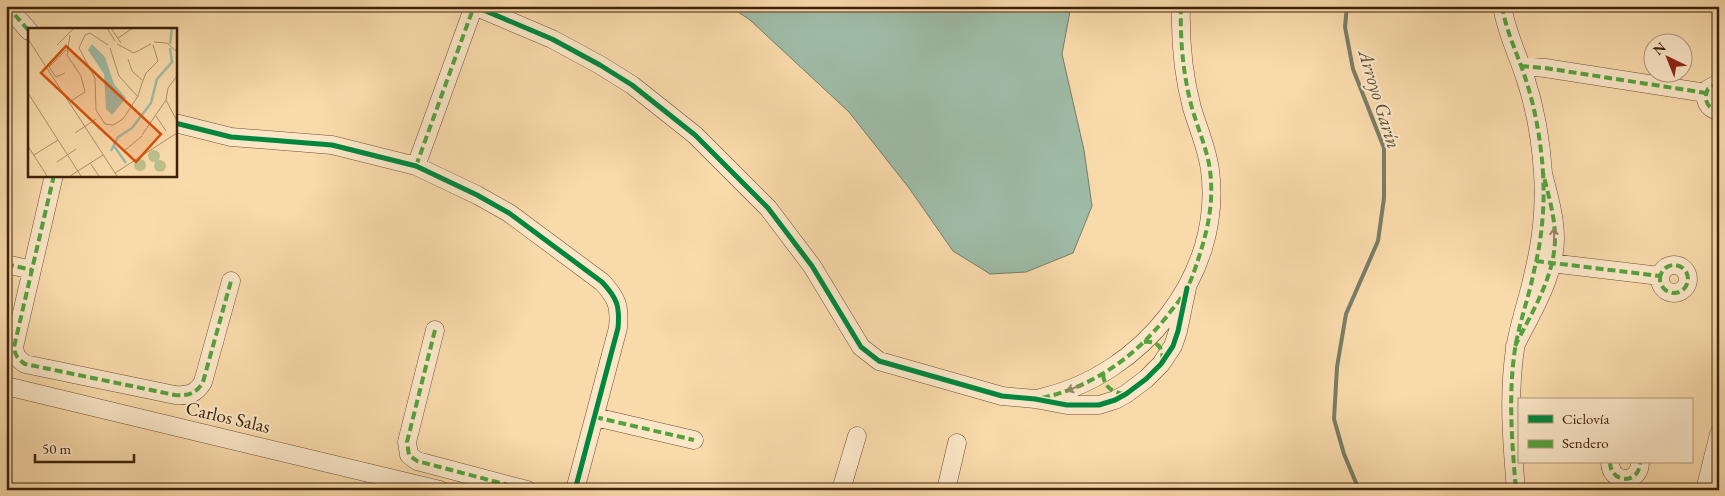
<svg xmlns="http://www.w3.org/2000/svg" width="1725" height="496" viewBox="0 0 1725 496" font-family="'EB Garamond',serif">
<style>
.water{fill:#9ebba7;stroke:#787d68}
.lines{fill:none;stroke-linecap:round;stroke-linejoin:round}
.stream{stroke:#787d68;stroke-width:4}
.minor-casing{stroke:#6e4f32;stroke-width:19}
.minor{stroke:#fbe7c8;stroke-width:18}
.quiet{stroke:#54a23e;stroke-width:4;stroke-dasharray:8 4;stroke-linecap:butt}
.cycleway-casing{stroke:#fbe7c8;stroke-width:8}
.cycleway{stroke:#00873e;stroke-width:5}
.oneway{stroke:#9d8468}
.labels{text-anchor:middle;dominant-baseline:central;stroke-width:4.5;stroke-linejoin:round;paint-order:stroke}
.street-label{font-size:19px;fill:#3f2109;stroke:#fbe7c8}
.water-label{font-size:20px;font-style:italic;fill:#5c4f38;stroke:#fbe7c8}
.inset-river{fill:none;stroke:#9ebba7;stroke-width:2.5}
.inset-road{fill:none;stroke:#af906a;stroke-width:1}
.view{fill:#d7530c;fill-opacity:0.15;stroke:#d7530c;stroke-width:2.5}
.inset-edge{fill:none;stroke:#3f2109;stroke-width:2.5}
</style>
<rect width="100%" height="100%" fill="#f9daab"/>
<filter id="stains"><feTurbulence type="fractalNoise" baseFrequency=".004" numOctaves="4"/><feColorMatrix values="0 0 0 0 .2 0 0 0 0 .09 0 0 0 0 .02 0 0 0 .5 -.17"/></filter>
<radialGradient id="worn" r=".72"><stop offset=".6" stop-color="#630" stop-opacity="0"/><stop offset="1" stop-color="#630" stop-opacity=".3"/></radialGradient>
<path class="water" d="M729,6h342l-9,48 22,96 8,56 -19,47 -47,19 -36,2 -37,-23 -44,-63 -60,-76 -99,-92z"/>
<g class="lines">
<path class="stream" d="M1347,6l-2,21 8,42 31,79v50l-6,43 -32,73 -9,53 -3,52 10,35 15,36"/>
<g class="minor-casing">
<path id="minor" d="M7,6l22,25
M474,6l78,33 48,26 32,20 63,50 73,73 44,58 49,81 18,14 123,35 33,3 32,6h32l16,-5 11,-6 20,-15 15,-15 12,-18 5,-15 9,-43
M1502,6c4,25 15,47 23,71 10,30 16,64 18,96
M1521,66l24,2 161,25
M1719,83l-11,6c-5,10 -1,20 11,22
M175,123l56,14 101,8 84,21 61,29 32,18 93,69c15,16 18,24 16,46l-43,162
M416,166l58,-160
M54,175l-40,172c1,9 4,12 11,17l150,31c13,1 21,-1 28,-13l28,-101
M1542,262l118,14
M6,264l26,6
M1660 279a14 14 0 1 1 28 0a14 14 0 1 1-28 0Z
M435,330l-28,112 2,13 8,6 110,29
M1515,346c17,-34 40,-70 40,-108 0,-22 -7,-44 -12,-65 2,32 -1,66 -9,98 -5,26 -15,52 -19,78 -7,47 -3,94 1,141
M6,386l434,104
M1040,398c101,-22 184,-123 170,-228 -3,-22 -12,-42 -18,-62 -9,-34 -12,-67 -11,-102
M595,417l99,23
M1610,462c0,22 30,23 30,0
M841,490l16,-54
M946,490l11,-47
M1705,490l14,-56"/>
</g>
<use href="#minor" class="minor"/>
<path class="quiet" d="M7,6l22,25
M1502,6c4,25 15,47 23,71 10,30 16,64 18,96
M1521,66l24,2 161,25
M1719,83l-11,6c-5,10 -1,20 11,22
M416,166l58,-160
M54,175l-40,172c1,9 4,12 11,17l150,31c13,1 21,-1 28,-13l28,-101
M1536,261l124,15
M6,264l26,6
M1660 279a14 14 0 1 1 28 0a14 14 0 1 1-28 0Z
M435,330l-28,112 2,13 8,6 110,29
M1144,342c14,-2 20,7 18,19
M1515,346c17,-34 40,-70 40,-108 0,-22 -7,-44 -12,-65 2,32 -1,66 -9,98 -5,26 -15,52 -19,78 -7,47 -3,94 1,141
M1103,374c1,13 9,18 21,20
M1042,398c52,-12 93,-41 125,-82 7,-9 15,-18 20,-28 5,-9 8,-19 11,-28 10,-31 16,-57 12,-90 -3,-21 -12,-41 -18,-62 -9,-34 -12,-67 -11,-102
M595,417l99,23
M1610,462c0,22 30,23 30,0"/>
<g class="cycleway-casing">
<path id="cycleway" d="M474,6l78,33 48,26 32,20 63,50 73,73 44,58 49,81 18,14 123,35 33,3 32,6h32l16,-5 11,-6 20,-15 15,-15 12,-18 5,-15 9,-43
M175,123l56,14 101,8 84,21 61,29 32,18 93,69c15,16 18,24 16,46l-43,162"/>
</g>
<use href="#cycleway" class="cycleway"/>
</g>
<defs><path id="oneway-shaft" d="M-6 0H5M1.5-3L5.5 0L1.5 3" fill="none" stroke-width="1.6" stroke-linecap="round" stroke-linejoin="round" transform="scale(1.25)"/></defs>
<g class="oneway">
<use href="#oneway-shaft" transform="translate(1554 236) rotate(-91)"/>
<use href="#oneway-shaft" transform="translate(1074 388) rotate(158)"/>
</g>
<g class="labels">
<g class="street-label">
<text transform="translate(228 417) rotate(13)">Carlos Salas</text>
</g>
<g class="water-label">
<text transform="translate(1380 99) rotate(73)">Arroyo Garín</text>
</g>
</g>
<g transform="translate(28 28)">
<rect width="149" height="149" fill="#f9daab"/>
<path d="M120 128a6 6 0 1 1 12 0a6 6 0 1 1-12 0ZM106 137a6 6 0 1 1 12 0a6 6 0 1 1-12 0ZM126 138a6 6 0 1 1 12 0a6 6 0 1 1-12 0Z" fill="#bcc08a"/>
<path d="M64,16l13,13 9,27 12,14 -14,17 -6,-6 -2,-35 -16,-24z" fill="#9ebba7"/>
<path class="inset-river" d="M142,16l2,-16M86,118l12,17M83,123l7,-14 14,-9 19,-25 6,-24 15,-17 -2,-14"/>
<path class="inset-road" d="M79,0l8,13M83,0l10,15M42,7l-3,20 14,21 4,16 -14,9M90,10l15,-10M0,11l89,137M126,14l13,1 10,9M89,16l17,9 17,-9M29,17l17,-17M80,17l-18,-12 -5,2 -6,13 16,30 1,32 9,14 8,1 10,-6 15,-23 4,-13M82,20l9,28 19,21M100,31l4,12 10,9M37,45l-9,4 -7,-10 17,-17M149,48l-9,12 -2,12 11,21M114,55l4,-10 12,-12 -5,-16M0,65l53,83M128,88l10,15M47,105l21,-14M114,107l24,-35M0,118l19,30M96,123l18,-15M6,127l24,-15M29,134l19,-13M62,135l9,13M87,145l62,-40M42,148l33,-21"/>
<path class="view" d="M38,18l95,88 -25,28 -95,-89z"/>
<rect width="149" height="149" class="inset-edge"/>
</g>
<rect width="1725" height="496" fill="none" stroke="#f9daab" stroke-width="25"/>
<rect x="8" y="8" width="1710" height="481" fill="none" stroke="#3f2109" stroke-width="2.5"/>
<rect x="12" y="12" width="1700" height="471" fill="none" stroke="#3f2109"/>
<rect x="1518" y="398" width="175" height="65" fill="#fbe7c8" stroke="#b0987c"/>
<rect x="1528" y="415" width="25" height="8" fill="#00873e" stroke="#b0987c"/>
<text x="1562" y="424" font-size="15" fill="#3f2109">Ciclovía</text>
<rect x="1528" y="440" width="25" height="8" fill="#54a23e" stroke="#b0987c"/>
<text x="1562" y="448" font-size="15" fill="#3f2109">Sendero</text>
<g transform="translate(1668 58) rotate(317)"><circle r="24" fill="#fbe7c8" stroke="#b0987c"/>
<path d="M0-4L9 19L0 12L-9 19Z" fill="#8f2418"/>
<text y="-8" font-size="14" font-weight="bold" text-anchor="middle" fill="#3f2109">N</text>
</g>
<path d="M35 454v8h99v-8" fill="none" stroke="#3f2109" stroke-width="2.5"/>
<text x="42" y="454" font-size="15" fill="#3f2109" stroke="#fbe7c8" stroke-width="4" paint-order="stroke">50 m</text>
<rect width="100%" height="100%" filter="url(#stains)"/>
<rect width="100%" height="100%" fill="url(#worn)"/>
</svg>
